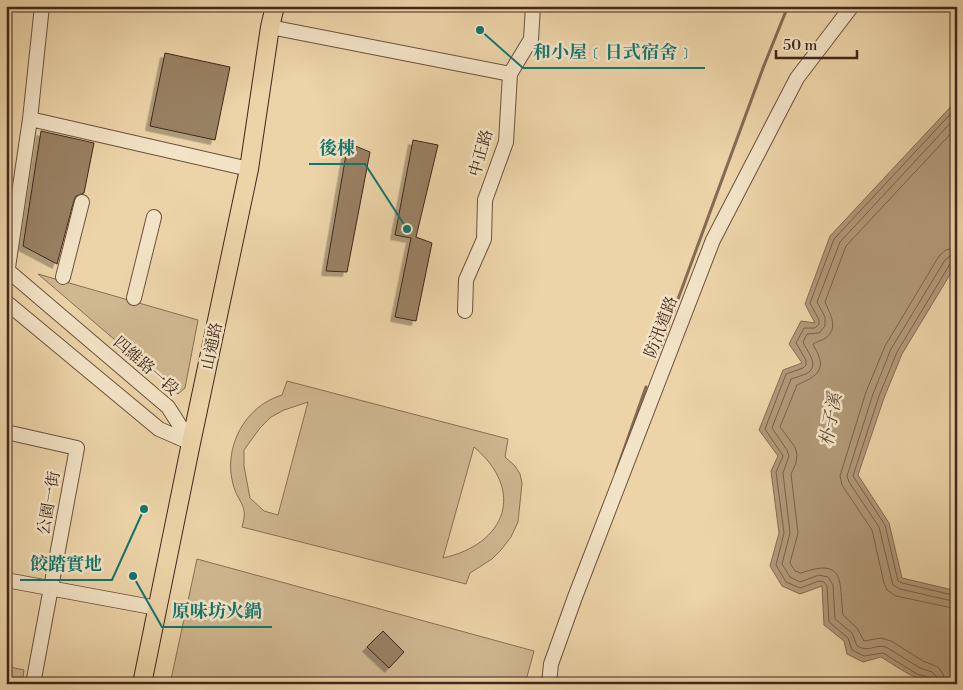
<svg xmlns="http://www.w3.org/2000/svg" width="963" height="690" viewBox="0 0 963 690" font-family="'Libre Bodoni','Noto Serif TC',serif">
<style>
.green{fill:#cfb790;stroke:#886f56;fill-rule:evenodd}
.water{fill:#b29978;stroke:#846b53}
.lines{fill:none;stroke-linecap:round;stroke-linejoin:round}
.shore{stroke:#79604a;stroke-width:1}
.stream{stroke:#846b53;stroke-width:3}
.building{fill:#998164;stroke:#40271b;filter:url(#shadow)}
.minor-casing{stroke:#6b523e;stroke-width:16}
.major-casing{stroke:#40271b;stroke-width:20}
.minor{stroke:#f3e3c6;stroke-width:14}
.major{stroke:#ecd4a8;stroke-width:18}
.labels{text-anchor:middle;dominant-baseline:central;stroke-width:5;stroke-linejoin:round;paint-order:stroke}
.street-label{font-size:16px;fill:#40271b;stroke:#f3e3c6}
.water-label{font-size:18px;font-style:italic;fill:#624937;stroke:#f3e3c6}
.leader{fill:none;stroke:#0f766e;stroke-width:2}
.callout-dot{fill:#0f766e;stroke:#f3e3c6;stroke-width:2}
.callout-label{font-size:18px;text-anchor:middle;font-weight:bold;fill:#0f766e;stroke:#f3e3c6;stroke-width:5;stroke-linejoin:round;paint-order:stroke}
</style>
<defs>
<filter id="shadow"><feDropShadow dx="-4.5" dy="4.5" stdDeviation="0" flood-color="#0004"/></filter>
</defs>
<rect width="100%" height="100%" fill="#ecd4a8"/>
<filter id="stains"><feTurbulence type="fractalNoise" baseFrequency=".004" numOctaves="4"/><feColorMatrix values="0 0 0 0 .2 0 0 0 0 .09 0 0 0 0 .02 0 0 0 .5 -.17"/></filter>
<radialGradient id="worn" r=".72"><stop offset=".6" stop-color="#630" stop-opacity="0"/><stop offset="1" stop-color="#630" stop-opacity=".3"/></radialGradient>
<path class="green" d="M38,274l160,46 -13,68 -7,6z
M287,381l221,58 -3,18 10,9 5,8 2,9 -4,39 -7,15 -10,13 -9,9 -22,14 -4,11 -224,-57c7,-23 -4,-23 -9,-43 -10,-37 12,-78 49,-89zM308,402l-30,113 -14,-4 -14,-13 -6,-32v-16l16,-22 11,-11 13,-7zM474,447c52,44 32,97 -31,111z
M197,559l337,92 -9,33h-355z
M6,666l18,4 -2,14h-16z"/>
<path class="water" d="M957,100v163l-55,91 -18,44 -26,77 31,48 13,55 55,13v93c-38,0 -45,-8 -76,-27l-18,5 -16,-8 -3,-13 -20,-16 -2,-39 -22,8 -18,-8 -12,-20 9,-33 -8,-62 7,-15 -19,-26 24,-60 19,-7 -13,-19 12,-23 14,2 -10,-19 25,-68z"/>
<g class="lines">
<path class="shore" d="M957,247l-11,3 -7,6 -54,90 -19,46 -26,84 2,9 30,45 12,53 3,7 9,6 61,13
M957,255l-7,1 -5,4 -54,89 -18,45 -26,82 2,6 30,45 14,58 7,4 57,13
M957,261l-7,3 -53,88 -18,44 -26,80 32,49 13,56 4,2 55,13
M931,684l-2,-7 -12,-3 -34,-21 -19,3 -12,-6 -4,-12 -19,-16 -2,-36 -3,-4 -5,-1 -19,7 -14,-6 -10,-17 8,-32 -8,-61 7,-16 -18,-27 21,-55 17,-6 3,-3v-5l-10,-17 8,-15h11l4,-4v-4l-9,-17 24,-64 123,-132
M938,684l-1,-7 -5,-5 -12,-4 -34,-21c-13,-3 -16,6 -29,-1l-5,-13 -17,-14 -2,-34 -5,-8 -9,-2 -19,7 -10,-5 -8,-13 8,-31 -7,-60 6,-17 -2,-6 -15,-22 19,-49c5,-2 10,-3 15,-5 15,-8 1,-22 -3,-32l4,-8 12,-1 6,-7v-9l-8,-15 23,-60 117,-126
M945,684l-2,-10 -5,-7 -15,-6 -32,-20 -10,-3 -17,3 -7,-13 -14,-13c-4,-33 3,-58 -42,-42l-6,-2 -5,-8 8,-30 -7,-59 5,-11 1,-8 -2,-8 -15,-20 17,-42c12,-6 30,-11 21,-31 -1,-3 -4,-7 -5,-10 3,-2 7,-3 11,-5 16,-10 6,-25 1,-37l21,-56 111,-119"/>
<path class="stream" d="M660,348l103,-280 25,-62
M616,472l30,-85"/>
</g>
<path class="building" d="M165,53l65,14 -15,73 -65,-14z
M41,131l53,12 -10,50 -8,3 -2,4 -17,64 -34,-18z
M413,140l25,5 -22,92 16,6 -16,78 -21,-4 16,-79 -16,-3z
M348,143l22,9 -23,120 -21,-1z
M383,631l21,21 -15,16 -22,-21z"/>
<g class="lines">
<g class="minor-casing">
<path id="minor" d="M270,27l240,47
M30,119l219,50
M6,269l162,138 23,36
M63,277l19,-75
M6,281l24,-162 12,-113
M134,298l20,-81
M6,302l153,127 32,14
M465,311l1,-31 18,-41 1,-39 21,-58 4,-68 21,-35 2,-33
M6,432l71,16 -44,236
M6,580l151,28
M549,684l2,-20 24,-67 138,-357 84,-162 55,-72"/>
</g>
<g class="major-casing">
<path id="major" d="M142,684l49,-241 58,-274 21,-142 5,-21"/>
</g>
<use href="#minor" class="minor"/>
<use href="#major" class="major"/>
</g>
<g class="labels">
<g class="street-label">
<text transform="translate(481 153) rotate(-74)">中正路</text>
<text transform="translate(661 327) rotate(-69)">防汛道路</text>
<text transform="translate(212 346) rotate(-78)">山通路</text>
<text transform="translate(146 366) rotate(41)">四維路一段</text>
<text transform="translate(49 503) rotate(-80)">公園一街</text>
</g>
<g class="water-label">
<text transform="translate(831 420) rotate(-80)">朴子溪</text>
</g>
</g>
<path class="leader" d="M480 30L523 68H705M407 229L365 164H309M144 509L112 580H20M133 576L162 627H272"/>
<g class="callout-dot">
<circle cx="480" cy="30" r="5"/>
<circle cx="407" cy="229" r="5"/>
<circle cx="144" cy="509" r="5"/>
<circle cx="133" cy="576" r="5"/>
</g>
<g class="callout-label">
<text x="614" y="58">和小屋﹝日式宿舍﹞</text>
<text x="337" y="154">後棟</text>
<text x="66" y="570">餃踏實地</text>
<text x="217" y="617">原味坊火鍋</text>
</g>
<rect width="963" height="690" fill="none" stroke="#ecd4a8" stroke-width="25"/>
<rect x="8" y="8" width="948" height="675" fill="none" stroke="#40271b" stroke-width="2.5"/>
<rect x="12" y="12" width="938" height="665" fill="none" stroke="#40271b"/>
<path d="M776 50v8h81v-8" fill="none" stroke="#40271b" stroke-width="2.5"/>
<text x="783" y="50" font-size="15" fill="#40271b" stroke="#f3e3c6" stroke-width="4" paint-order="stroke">50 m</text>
<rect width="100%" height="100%" filter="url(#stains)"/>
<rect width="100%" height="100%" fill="url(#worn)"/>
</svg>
